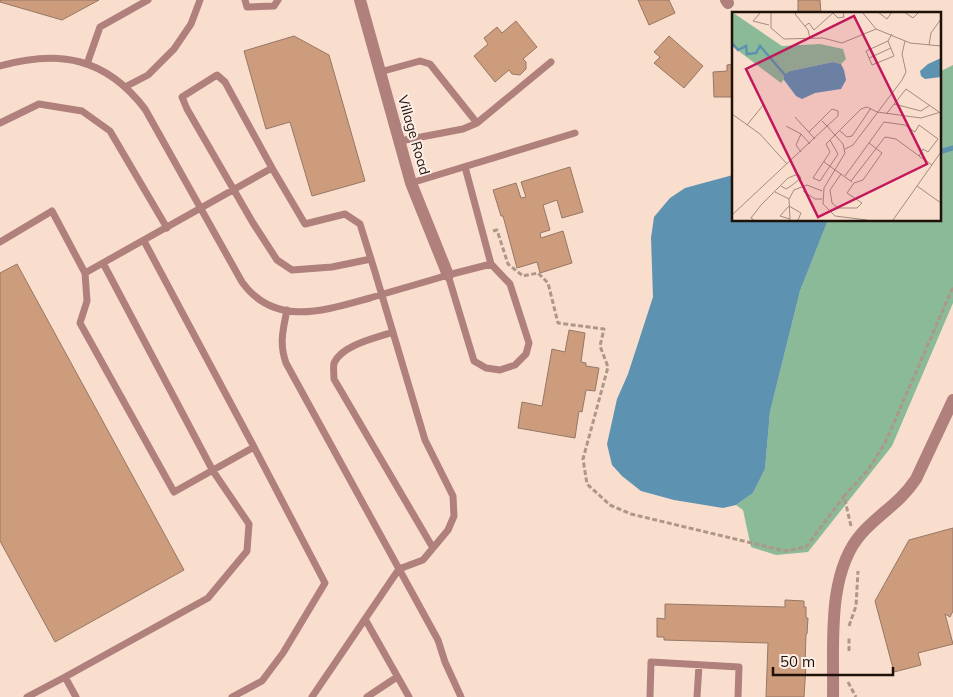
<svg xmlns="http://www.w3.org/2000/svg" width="953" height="697" viewBox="0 0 953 697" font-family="Mulish,sans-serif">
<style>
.forest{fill:#8aba97}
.water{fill:#5d92b0}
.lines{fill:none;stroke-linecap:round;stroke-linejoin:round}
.stream{stroke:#5d92b0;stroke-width:5}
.building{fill:#cd9c7d;stroke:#967764}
.path{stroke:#ad9789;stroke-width:3;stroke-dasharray:5 2.5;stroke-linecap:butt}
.service{stroke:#b0807d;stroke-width:7}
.minor{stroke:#b0807d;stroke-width:12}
.labels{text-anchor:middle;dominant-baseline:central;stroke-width:4;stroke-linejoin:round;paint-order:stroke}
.street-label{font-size:14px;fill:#1d110a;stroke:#fdeee6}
.inset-river{fill:none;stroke:#5d92b0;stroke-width:2.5}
.inset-road{fill:none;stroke:#a28c7f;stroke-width:1}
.view{fill:#c2185b;fill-opacity:0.15;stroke:#c2185b;stroke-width:2.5}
.inset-edge{fill:none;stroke:#1d110a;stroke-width:2.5}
</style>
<rect width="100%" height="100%" fill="#fadecd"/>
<path class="forest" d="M953,65v238l-61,143 -84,106 -32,3 -25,-8 -8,-37 -7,-5 17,-12 12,-24 5,-57 30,-121 28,-71h111v-148z"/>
<path class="water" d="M733,175v45h95l-28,71 -30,121 -5,57 -12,24 -17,12 -13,3 -49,-8 -33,-9 -19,-15 -10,-11 -5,-21 10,-45 11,-25 25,-77 -2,-59 3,-21 16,-19 15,-10z"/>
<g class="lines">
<path class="stream" d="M939,152l14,-4"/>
</g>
<path class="building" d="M0,0h99l-37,20 -62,-18z
M638,0h31l6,13 -26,12z
M798,0h22l1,13 -23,1z
M516,21l21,26 -14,12 3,3v7l-6,6 -8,-1 -3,-4 -14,12 -21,-26 14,-12 -4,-6 13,-11 5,6z
M294,36l35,19 36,126 -53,15 -22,-74 -24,7 -22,-78z
M669,36l34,30 -19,22 -30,-25 6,-6 -6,-5z
M733,64v33h-19l-1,-25 14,-1v-6z
M570,167l13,45 -21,6 -5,-18 -14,5 7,25 -10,3 1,5 22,-7 9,32 -32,10 -3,-11 -20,6 -14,-52h-2l-8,-26 23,-7 5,15 5,-1 -5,-15z
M17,264l167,306 -129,72 -55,-101v-268z
M569,330l16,3 -4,29 5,1v3l13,2 -4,23 -9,-1 -4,22 -3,-1 -4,27 -57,-10 4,-26 20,4 10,-57 13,3z
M953,528v83l-3,6 -5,-3 8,30 -35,9 3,12 -27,7 -19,-71 34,-61z
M785,600l19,1v6h2v11h2l-1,16h-1l-1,31h1l-2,32h-38l2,-54 -104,-3v-3h-7v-19l8,1v-15l120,3z"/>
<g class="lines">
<path class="path" d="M493,231l4,-1 11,34 15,12 15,-3 10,10 10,40 46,6 -4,17 8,21 -25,92 4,25 23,21 21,9 154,37 21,-4 38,-51
M851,526l-7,-30 24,-26 17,-27 68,-156
M849,626l7,-20 2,-35
M849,651v-14
M848,682l8,15"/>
<path class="service" d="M245,0l2,7 27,-1 4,-6
M87,64l13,-37 48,-27
M0,66c60,-17 106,-8 145,43l97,173c33,46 84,28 128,16 26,-8 52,-15 78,-23
M380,72l40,-11 10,3 47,59
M125,87l23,-12 26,-26 17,-25 9,-24
M0,123l39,-19 43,7 28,20 57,97
M400,141l63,-12 14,-6 74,-61
M465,167l26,97 19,20 19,59 -3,11 -11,11 -15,5 -14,-2 -12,-7 -26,-86 43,-11
M411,183l164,-50
M144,241l110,206
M0,242l52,-31 33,62 2,28 -7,22 94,169 80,-45 71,136 -42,70 -21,28 -30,16
M85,273l187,-105
M287,310c-4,20 -8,33 -1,53l152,277 7,22 16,35
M393,332c-17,6 -51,13 -59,31 -1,5 0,11 0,16l99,169
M365,619l44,78
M65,677l143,-79 39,-47 2,-27 -36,-53 -110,-208
M27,697l38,-20 11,20
M312,697l87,-128 24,-9 25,-30 6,-14 -1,-20 -28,-56 -50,-168 -15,-48 -15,-10 -40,10 -33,-56 -47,-86 -8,-7 -35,22 5,12 66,114 24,37 15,10 40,-3 39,-8
M367,697l30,-20
M650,697l1,-35 88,5 -1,30
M697,697l2,-32"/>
<path class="minor" d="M360,0l51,183 37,92
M726,0l2,3
M833,697c1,-51 -7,-124 29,-164 18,-20 38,-30 54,-54l37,-79"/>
</g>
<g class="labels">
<g class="street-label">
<text transform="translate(414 135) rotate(74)">Village Road</text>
</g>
</g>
<g transform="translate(732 12)">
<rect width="209" height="209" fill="#fadecd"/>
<path d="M0,0l50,34 38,-2 23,5 3,10 -5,5 -8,-2 -43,9 -9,12 -49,-37z" fill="#8aba97"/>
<path d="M209,46v19l-16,2 -4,-3 -1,-5 8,-7zM101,50l8,2 3,6 2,10 -5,9 -26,4 -13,6 -6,-3 -12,-16v-5l6,-4z" fill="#5d92b0"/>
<path class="inset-river" d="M0,31l6,7 8,-4 1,8 9,-1 4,-7 25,29"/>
<path class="inset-road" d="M29,0l-8,9 16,4M39,0v16l13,11 39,-1 19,5 34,-14 34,14 31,3M65,0l-2,2 13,16 2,8M130,0l14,17M146,0l9,7 5,-7M172,0l9,6 6,-6M73,14l4,-3 5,7 19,-17 5,5 6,-1 -1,-5M156,29l6,15 -22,9 -6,-14 22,-10 4,-7M197,33l2,-12 10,-14M137,46l22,-10M162,92l27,7 9,-6M155,101l19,-24 33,23M0,102l28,20 27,30M63,105l20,22M15,113l17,-21M54,114l15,8 9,10M108,119l7,6 5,-1 19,-28M77,120l23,-23 6,2v5l-11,10 -5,-5M98,128l8,14 -18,27 -7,-3 17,-26 -4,-8 35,-35 6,-2 10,5 44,6 20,-6M113,137l8,-4 49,-65 4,-8 -4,-18 3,-13M69,140l-5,-7 5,-11M92,150l28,20M109,162l-11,16 2,13 6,5h19l5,-5 -15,-10 7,-10 9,-3 19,-27 -13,-10 15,-21 21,3 10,7 4,-7 19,14 -10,13 -5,-3 -4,7 13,9M113,164l24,-33M119,169l34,-44 11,2 23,17M185,174l24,17M71,179l12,8h7M43,180l14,7M0,203l95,-89 16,18 2,9 -21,35 -1,16 12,12 32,4M58,207l-10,-3 9,-10 12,7 -3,7M22,208l-3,-2 10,-13 27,-27 10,-4 3,4 -10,8 -5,3 -5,-3M58,208l-1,-21 5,-9 13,-5 15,6M161,208l48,-68"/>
<path class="view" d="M122,4l73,148 -109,53 -72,-148z"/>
<rect width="209" height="209" class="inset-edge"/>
</g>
<path d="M773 667v8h120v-8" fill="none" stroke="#1d110a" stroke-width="2.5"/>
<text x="780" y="667" font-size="15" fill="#1d110a" stroke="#fdeee6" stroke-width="4" paint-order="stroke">50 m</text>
</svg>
